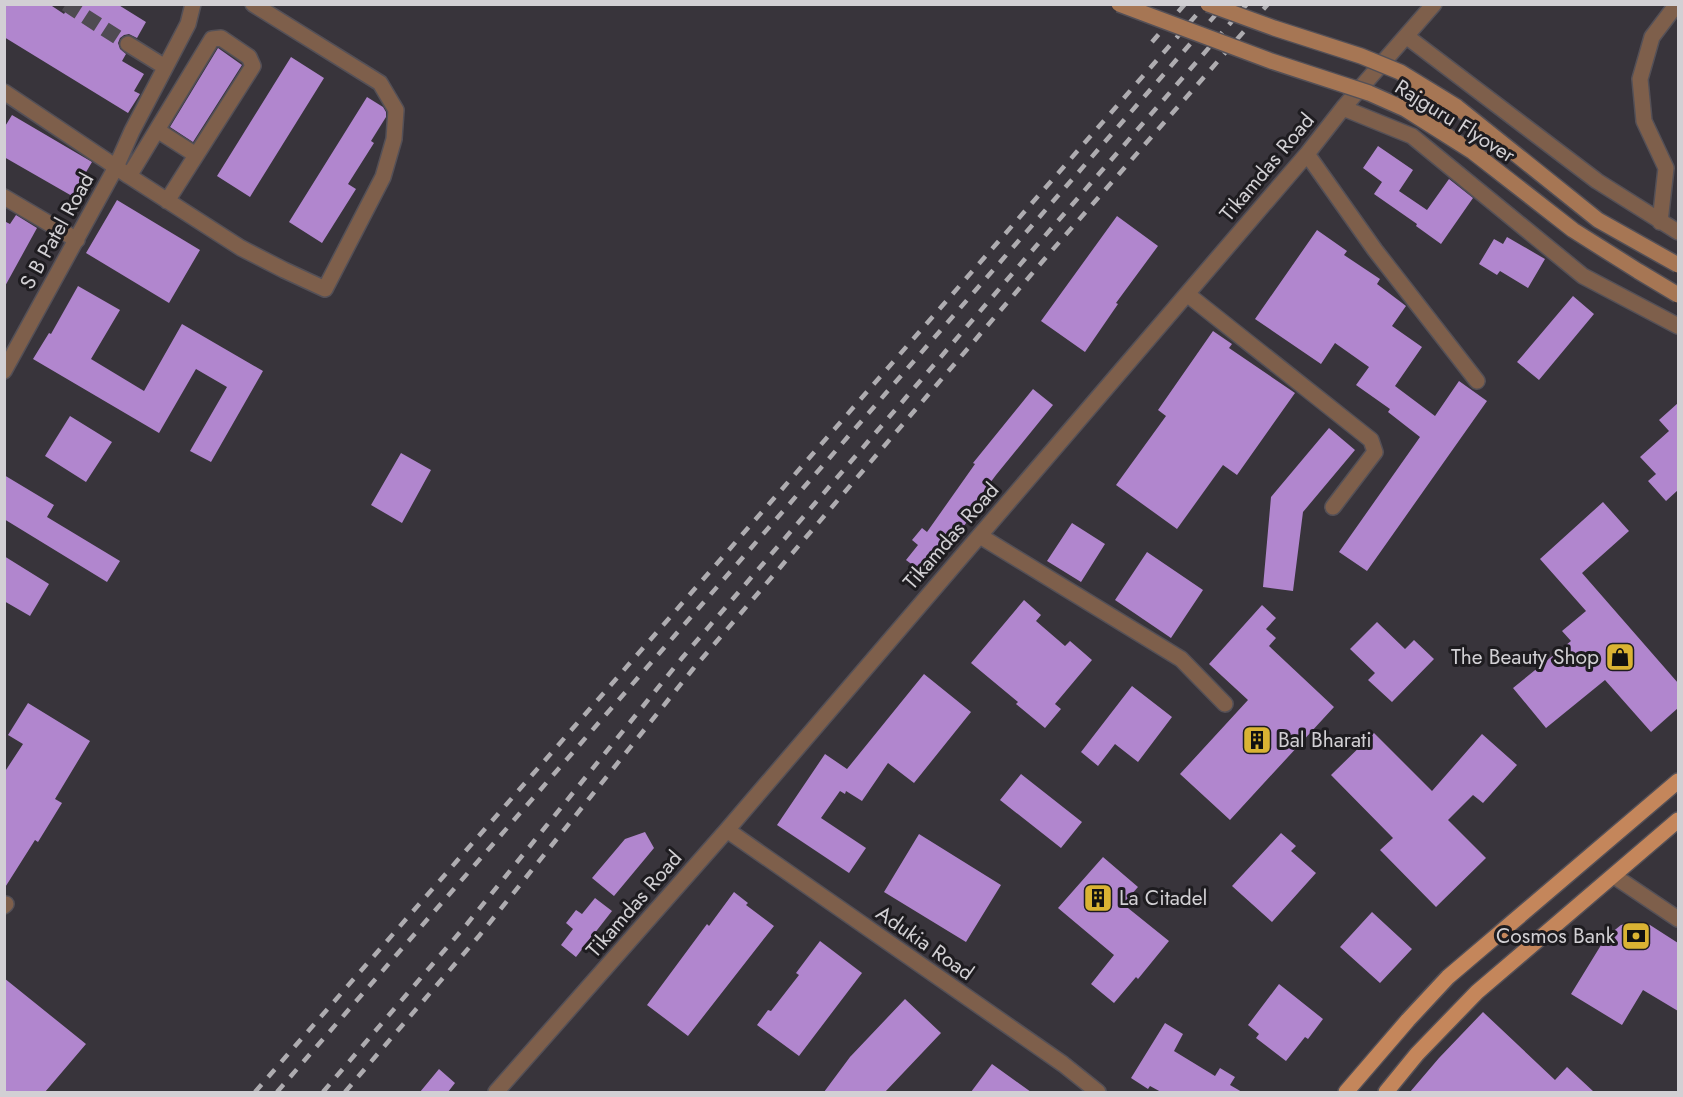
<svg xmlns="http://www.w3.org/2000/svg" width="1683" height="1097" viewBox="0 0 1683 1097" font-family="Jost,sans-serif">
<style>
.building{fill:#b186ce}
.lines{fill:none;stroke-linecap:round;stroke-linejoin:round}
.street-tunnel{stroke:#4f4b52;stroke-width:15;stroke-dasharray:15 8;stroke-linecap:butt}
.street-casing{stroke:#545057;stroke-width:18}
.primary-casing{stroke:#545057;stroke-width:18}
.street{stroke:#7e5f4b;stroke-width:15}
.primary{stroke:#c4865b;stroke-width:15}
.rail{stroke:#aeacb0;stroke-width:4.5;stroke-dasharray:10 10;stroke-linecap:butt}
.secondary-bridge-casing{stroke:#545057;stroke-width:18;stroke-linecap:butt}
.secondary-bridge{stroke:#a67654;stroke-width:15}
.labels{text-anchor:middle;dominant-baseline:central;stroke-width:6;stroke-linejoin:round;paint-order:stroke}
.street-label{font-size:21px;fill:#d2d0d4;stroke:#1e1c20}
.poi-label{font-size:21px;fill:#d2d0d4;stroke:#1e1c20;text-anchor:end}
</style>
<rect width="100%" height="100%" fill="#38343b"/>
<path class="building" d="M4,4h45l15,10 6,-10h47l29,18 -9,16 -8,-4 -5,1 -4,3 -2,5 2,6 6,5 -4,7 22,13 -10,17 6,3 -12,19 -124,-76z
M218,48l24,17 -49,77 -23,-15z
M291,57l33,21 -74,119 -33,-21z
M367,97l16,10 3,5v5l-15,24 3,2 -26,41 8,5 -34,54 -33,-21z
M12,115l80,47 -20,34 -68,-39v-29z
M1378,146l35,24 -14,21 28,19 22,-31 24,19 -32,46 -25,-18 1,-2 -43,-30 8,-12 -19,-14z
M117,200l83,50 -31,53 -83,-50z
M16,215l21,13 -33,60v-67l6,3z
M1117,216l41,30 -42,57 2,1 -33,48 -44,-31z
M1317,230l30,21 -3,4 36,24 -3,5 29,22 -14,20 30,21 -27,39 40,30 24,-35 28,20 -120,170 -28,-19 81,-115 -32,-25 2,-3 -34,-24 13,-18 -34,-24 -14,21 -66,-45z
M1507,237l38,22 -17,29 -28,-17 -3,4 -18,-11 15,-25 9,5z
M78,286l42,24 -29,49 53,32 38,-67 81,47 -52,91 -21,-11 37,-64 -31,-18 -37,64 -126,-74 16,-26 2,1z
M1573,296l21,18 -55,66 -22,-18z
M1213,331l19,13 -3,4 66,45 -58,82 -14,-10 -46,64 -61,-44 50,-69 -8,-6z
M1033,389l20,16 -57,70 -30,40 4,3 -44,57 -20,-15 12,-15 -6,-5 10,-12 5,4 48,-68 -2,-1z
M1678,403v87l-12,11 -18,-20 8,-7 -16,-17 29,-26 -10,-11z
M70,416l42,26 -26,40 -41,-26z
M1329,428l26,22 -52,62 -10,79 -30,-4 8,-90z
M401,453l30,17 -29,53 -31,-18z
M4,475l50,30 -7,12 73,44 -13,21 -103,-63z
M1603,502l26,29 -47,42 96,110v25l-27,24 -46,-52 -59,48 -33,-40 58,-47 -9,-10 24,-20 -46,-52z
M1072,523l33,21 -24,38 -34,-21z
M1147,552l56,38 -32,48 -56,-38z
M4,556l45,28 -19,32 -26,-15z
M1024,600l17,15 -5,6 29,25 5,-5 22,19 -37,44 6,5 -16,19 -29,-24 2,-2 -47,-39z
M1262,605l14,13 -10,11 10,9 -7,8 65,61 -104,113 -50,-46 68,-74 -39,-36z
M1377,622l28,27 9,-9 20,19 -42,43 -24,-22 7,-7 -25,-24z
M924,674l47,38 -57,71 -26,-20 -26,38 -16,-10 -1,3 -5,-3 -19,27 45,30 -17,25 -72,-48 48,-71 22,15z
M1132,686l40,31 -34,45 -23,-18 -17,22 -17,-14z
M28,703l62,38 -35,58 7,4 -24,39 -3,-2 -31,49v-116l19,-29 -15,-9z
M1374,733l58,58 50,-57 35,31 -34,38 -10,-8 -25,25 38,38 -50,49 -56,-57 13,-12 -62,-63z
M1021,774l61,48 -21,26 -61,-48z
M645,832l9,16 -40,48 -22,-18 33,-39z
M1281,833l15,13 -5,5 25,22 -44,49 -40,-36z
M919,834l82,51 -35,57 -82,-50z
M1103,857l35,30 -15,17 46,37 -31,38 -2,-2 -22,26 -23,-19 23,-29 -56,-47z
M734,892l14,11 -2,2 28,21 -86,110 -41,-31 60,-81 2,2z
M595,898l17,13 -36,46 -15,-12 12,-16 -7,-6 10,-13 6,4z
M1372,912l40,37 -32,34 -40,-36z
M1631,923h10l9,2 28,18v68l-35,-21 -21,35 -51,-31 35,-57 15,-12z
M820,941l42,32 -63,83 -42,-31 11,-15 3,1 28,-36 -3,-2z
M4,978l82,66 -41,48h-41z
M1279,984l44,35 -15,20 -3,-2 -19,24 -30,-23 3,-4 -11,-9z
M905,999l36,34 -56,59h-61l26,-35z
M1483,1012l72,68 12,-13 27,25h-184l29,-34z
M1165,1023l18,11 -9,17 41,25 5,-8 15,9 -5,8 12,7h-81l-11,-6 -2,3 -17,-11z
M992,1064l39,28h-60z
M439,1069l16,14 -7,9h-28z"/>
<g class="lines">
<path class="street-tunnel" d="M66,4l62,40"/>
<g class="street-casing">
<path id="street" d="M193,4l-5,20 -56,107 -16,36 13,9 112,72 43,22 41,19 58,-112 11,-38 2,-29 -16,-27 -127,-79
M1406,36l191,145 81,51
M128,44l37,23
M4,92l112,75 -112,204
M1343,108l69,28 171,140 95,50
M157,130l39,25
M1307,154l68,96 102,131
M129,176l83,-137 9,-1 28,19 4,9 -86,135
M4,197l73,43
M1660,222l6,-54 -22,-47 -4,-42 12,-42 25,-33
M1187,294l184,146 4,12 -42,55
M980,536l201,123 44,45
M727,830l336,234 35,28
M1614,876l64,43
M4,906l2,-2
M496,1092l231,-262 580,-676 36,-46 91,-104"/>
</g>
<g class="primary-casing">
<path id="primary" d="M1346,1092l62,-72 40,-43 230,-196
M1386,1092l31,-38 60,-62 201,-172"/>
</g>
<use href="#street" class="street"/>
<use href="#primary" class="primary"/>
<path class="rail" d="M1152,42l33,-38
M255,1092l951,-1088
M277,1092l948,-1088
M323,1092l144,-168 215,-266 355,-413 210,-241
M345,1092l134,-156 214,-267 355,-414 220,-251"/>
<g class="secondary-bridge-casing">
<path id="secondary-bridge" d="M1119,4l152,57 98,32 36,16 68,43 100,78 65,41 40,24
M1208,4l66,24 87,28 39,16 57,35 141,113 80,45"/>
</g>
<use href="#secondary-bridge" class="secondary-bridge"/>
</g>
<defs>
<g id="shop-square" transform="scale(1.5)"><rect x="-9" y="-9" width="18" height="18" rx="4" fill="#dab333" stroke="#1e1c20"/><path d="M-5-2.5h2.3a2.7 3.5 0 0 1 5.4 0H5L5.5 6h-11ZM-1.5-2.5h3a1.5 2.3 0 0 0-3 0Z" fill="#111"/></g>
<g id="building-square" transform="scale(1.5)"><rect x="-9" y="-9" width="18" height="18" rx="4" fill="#dab333" stroke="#1e1c20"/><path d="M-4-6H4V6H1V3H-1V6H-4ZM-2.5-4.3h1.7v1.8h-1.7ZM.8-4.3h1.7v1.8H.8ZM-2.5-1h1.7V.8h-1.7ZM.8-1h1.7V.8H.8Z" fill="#111"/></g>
<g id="bank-square" transform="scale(1.5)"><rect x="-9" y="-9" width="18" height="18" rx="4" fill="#dab333" stroke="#1e1c20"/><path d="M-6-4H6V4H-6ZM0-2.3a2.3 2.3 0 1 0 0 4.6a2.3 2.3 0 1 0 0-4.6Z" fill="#111"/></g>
</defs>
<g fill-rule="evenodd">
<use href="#shop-square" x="1620" y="657"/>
<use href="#building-square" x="1257" y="740"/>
<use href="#building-square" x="1098" y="898"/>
<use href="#bank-square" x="1636" y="936"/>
</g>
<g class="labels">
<g class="street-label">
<text transform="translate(1455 121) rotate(32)">Rajguru Flyover</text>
<text transform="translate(1267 167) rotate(-50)">Tikamdas Road</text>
<text transform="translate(57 231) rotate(-61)">S B Patel Road</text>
<text transform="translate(951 536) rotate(-49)">Tikamdas Road</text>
<text transform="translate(634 904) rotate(-49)">Tikamdas Road</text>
<text transform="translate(925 943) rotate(35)">Adukia Road</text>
</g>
<g class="poi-label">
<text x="1599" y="657">The Beauty Shop</text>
<text x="1278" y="740" text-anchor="start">Bal Bharati</text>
<text x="1119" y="898" text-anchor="start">La Citadel</text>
<text x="1615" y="936">Cosmos Bank</text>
</g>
</g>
<rect width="1683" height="1097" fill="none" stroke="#d2d0d4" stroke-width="12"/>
</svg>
